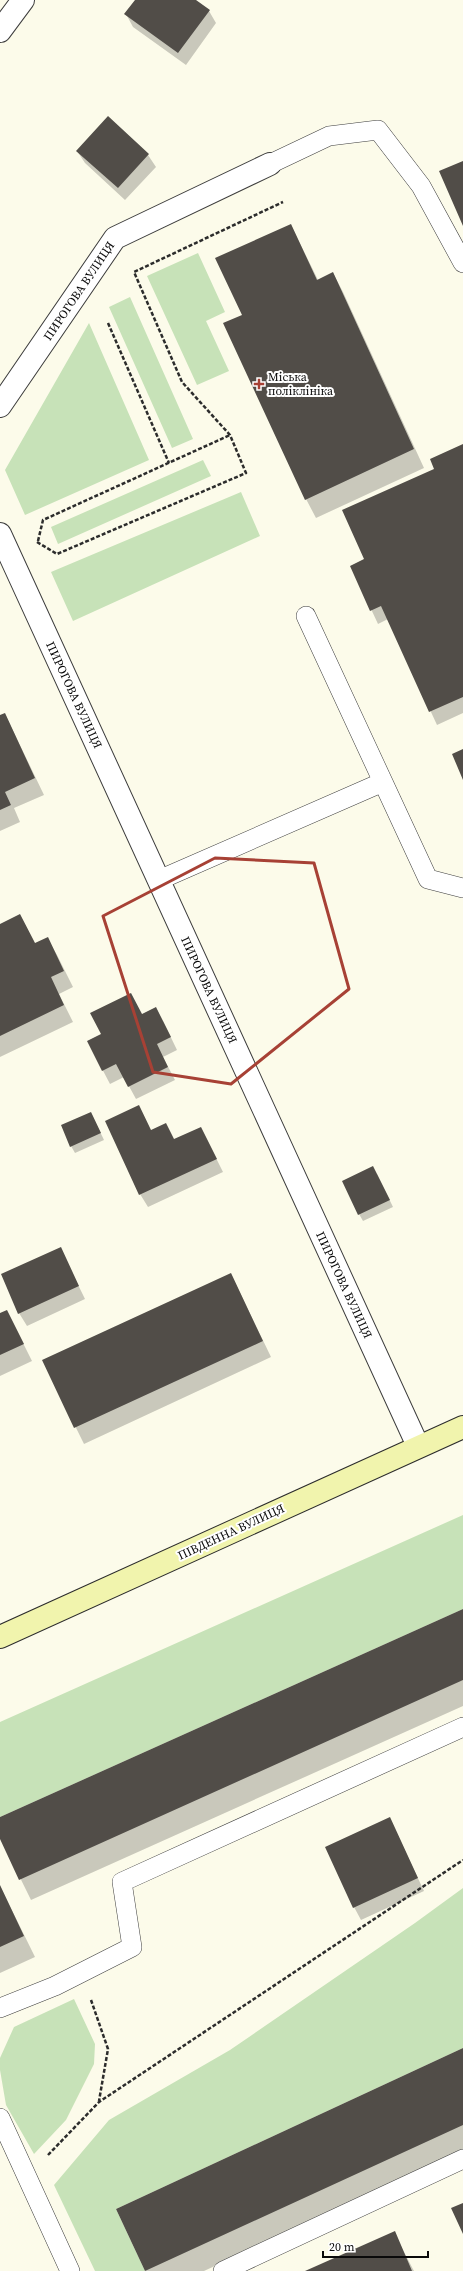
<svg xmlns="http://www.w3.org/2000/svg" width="463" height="2271" viewBox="0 0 463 2271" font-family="'Source Serif 4',serif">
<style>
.green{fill:#c7e2b8}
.shadow{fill:#0003}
.building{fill:#514d48}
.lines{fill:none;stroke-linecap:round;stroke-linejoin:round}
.lane-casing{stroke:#3d3d3d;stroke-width:20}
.street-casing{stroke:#3d3d3d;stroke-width:24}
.secondary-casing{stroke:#2c2c2c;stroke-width:24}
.path{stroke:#2c2c2c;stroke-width:2.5;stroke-dasharray:4 2;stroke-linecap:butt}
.lane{stroke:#fff;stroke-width:19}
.street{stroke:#fff;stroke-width:22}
.secondary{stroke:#f1f4ad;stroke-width:22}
.marked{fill:none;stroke:#a74135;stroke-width:3;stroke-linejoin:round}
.poi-dot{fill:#a74135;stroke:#fff;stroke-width:1.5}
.labels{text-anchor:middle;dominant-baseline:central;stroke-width:4;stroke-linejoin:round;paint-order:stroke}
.street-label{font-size:12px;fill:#0a0a0a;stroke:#fff}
.poi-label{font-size:12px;fill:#0a0a0a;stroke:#fff;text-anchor:start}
</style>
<rect width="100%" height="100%" fill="#fcfbea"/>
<path class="green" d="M198,253l27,59 -19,9 23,50 -32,14 -50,-109z
M130,297l63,142 -21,9 -63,-141z
M89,323l60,137 -124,55 -20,-45z
M203,460l8,16 -153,68 -7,-17z
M241,492l19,44 -187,85 -22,-49z
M463,1515v94l-463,208v-95z
M463,1888v160l-347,161 29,62h-50l-41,-86 55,-65 121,-70 185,-127z
M74,1999l21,45 -1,20 -28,56 -32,34 -28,-49 -6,-35v-12l14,-31z"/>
<path class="shadow" d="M136,0h58l15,11 7,12 -30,42 -53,-38 -7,-13z
M77,151l71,4 8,12 -31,33 -40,-37z
M291,225l27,55 15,-7 10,19 81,176 -108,50 -10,-19 -63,-184z
M463,445v268l-26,12 -49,-106 -10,5 -27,-58 15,-6 69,-91z
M5,714l39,81 -30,13 6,14 -20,9v-115z
M20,915l15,29 12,-6 10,17 16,32 -14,7 14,28 -73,35v-132z
M142,1015l21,6 14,29 -14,7 12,23 -39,19 -12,-22 -14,7 -22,-42z
M91,1113l13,27 -29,13 -4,-7z
M201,1128l22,44 -75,35 -8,-13 11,-63 23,9z
M377,1174l16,33 -30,14 -4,-7z
M60,1248l25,51 -58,27 -8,-13z
M231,1274l40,83 -187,87 -41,-83z
M7,1311l25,50 -32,15v-62z
M463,1610v96l-432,194 -31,-63v-19z
M390,1819l34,72 -63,29 -7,-13z
M0,1886l35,71 -35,16z
M463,2049v102l-259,120h-58l-29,-61z
M394,2233l20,38h-107z"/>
<path class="building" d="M135,0h61l14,10 -32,43 -54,-39z
M108,116l41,38 -31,34 -42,-37z
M463,161v65l-24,-55z
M291,224l26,56 16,-8 81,177 -109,51 -82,-177 19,-8 -27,-57z
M463,444v253l-34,15 -48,-106 -11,5 -20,-45 14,-7 -22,-49 92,-41 -4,-10z
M5,713l30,65 -30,14 6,13 -11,5v-95z
M463,749v31l-11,-26z
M20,914l15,29 13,-6 16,34 -13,6 13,28 -64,31v-112z
M131,993l11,21 14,-7 15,30 -14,7 11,23 -40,20 -12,-23 -14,7 -15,-30 14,-7 -11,-21z
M139,1105l12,25 15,-7 8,16 27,-12 16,32 -78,36 -34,-74z
M91,1112l10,21 -31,14 -9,-22z
M373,1166l17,34 -32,15 -16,-34z
M61,1247l18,39 -61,28 -17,-40z
M231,1273l32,68 -189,87 -32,-68z
M7,1310l17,34 -24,11v-42z
M463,1609v71l-444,200 -19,-41v-22z
M390,1817l28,61 -65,30 -28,-61z
M0,1885l24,51 -24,11z
M463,2048v77l-318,146 -29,-62z
M463,2203v31l-12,-26z
M395,2231l17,40h-107z"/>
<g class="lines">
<g class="lane-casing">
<path id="lane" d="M270,164l59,-28 49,-6 43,56 42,77
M306,616l77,166
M159,880l224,-98 45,97 35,9
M0,2008l55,-22 77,-39 -10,-65 341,-155
M0,2118l70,153
M223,2271l240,-112"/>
</g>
<g class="street-casing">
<path id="street" d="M0,31l23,-31
M0,406l115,-168 155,-74
M0,534l418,912"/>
</g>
<g class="secondary-casing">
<path id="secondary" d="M0,1637l463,-210"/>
</g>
<path class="path" d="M108,323l61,140
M38,541l5,-21 187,-85
M37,542l20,12 189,-81 -16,-38 -48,-53 -48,-110 149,-70
M91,2000l17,49 -9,52
M48,2155l51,-53 364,-242"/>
<use href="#lane" class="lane"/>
<use href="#street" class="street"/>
<use href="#secondary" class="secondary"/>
</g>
<path class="marked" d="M215,858l99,5 35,126 -118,95 -78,-12 -50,-156z"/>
<path class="poi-dot" d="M257 378h4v4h4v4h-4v4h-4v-4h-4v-4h4z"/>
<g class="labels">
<g class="street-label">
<text transform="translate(79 291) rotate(-56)">ПИРОГОВА ВУЛИЦЯ</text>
<text transform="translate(74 695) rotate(65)">ПИРОГОВА ВУЛИЦЯ</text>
<text transform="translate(209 990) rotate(65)">ПИРОГОВА ВУЛИЦЯ</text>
<text transform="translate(344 1285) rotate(65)">ПИРОГОВА ВУЛИЦЯ</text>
<text transform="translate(231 1532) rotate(-25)">ПІВДЕННА ВУЛИЦЯ</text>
</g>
<g class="poi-label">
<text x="268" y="377">Міська<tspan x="268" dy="14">поліклініка</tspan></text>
</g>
</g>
<path d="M323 2251v6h105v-6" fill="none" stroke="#0a0a0a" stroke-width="2"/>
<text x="329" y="2251" font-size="12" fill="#0a0a0a" stroke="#ffffff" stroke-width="3" paint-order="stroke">20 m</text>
</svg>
